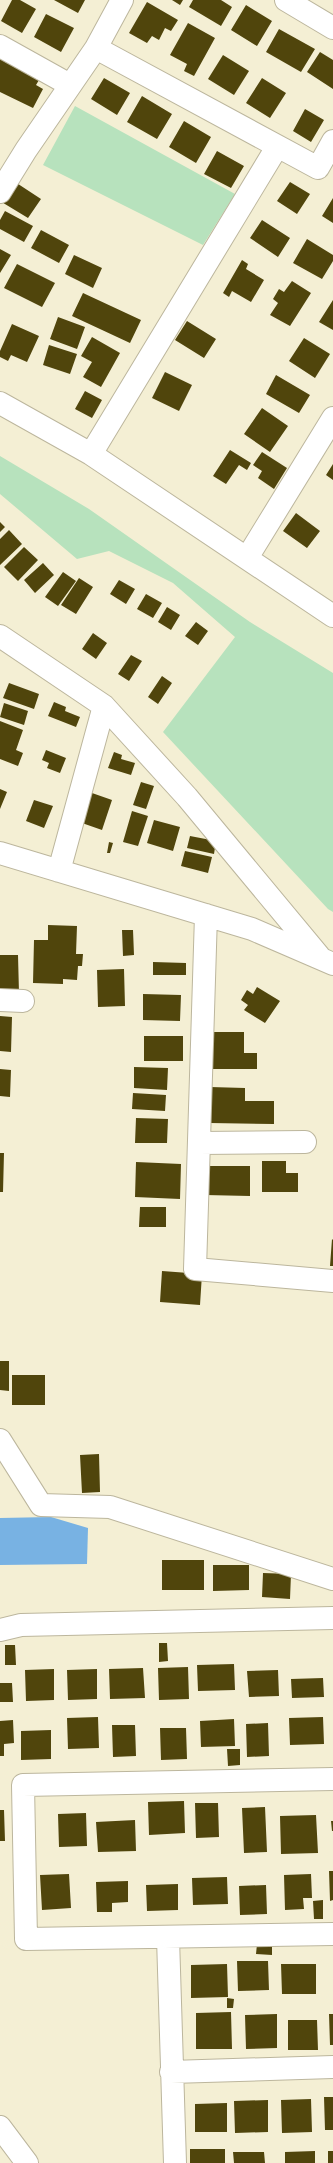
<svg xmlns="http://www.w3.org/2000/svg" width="333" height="2163" viewBox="0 0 333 2163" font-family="Rubik,sans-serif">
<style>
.green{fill:#b7e2bd}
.water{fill:#78b2e3}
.building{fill:#50450c}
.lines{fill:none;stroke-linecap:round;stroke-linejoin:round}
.minor-casing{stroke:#bcb69d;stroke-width:24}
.minor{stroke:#fff;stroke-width:22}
</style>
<rect width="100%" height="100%" fill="#f4efd4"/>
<path class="green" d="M75,106l160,88 -32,51 -160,-80z
M0,456l89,53 161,113 83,51v239l-5,-3 -165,-177 72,-95 -62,-54 -64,-32 -32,8 -77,-65z"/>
<path class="water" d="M51,1517l37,11 -1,36 -87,1v-47z"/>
<path class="building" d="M12,0h8l16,9 -14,24 -21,-12z
M54,0h31l-7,13z
M172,0h11l-3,5z
M193,0h28l11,7 -11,19 -32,-19z
M147,2l31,18 -7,11 -6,-3 -6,12 -7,-4 -5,7 -18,-10z
M246,5l26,16 -15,25 -26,-16z
M46,14l28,14 -13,24 -27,-15z
M188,23l27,15 -21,38 -10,-5 3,-7 -17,-9z
M279,29l36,20 -14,23 -35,-20z
M320,52l13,8v29l-26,-17z
M223,55l26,16 -15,24 -26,-16z
M0,59l39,21 -3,5 7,4 -10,19 -33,-16z
M104,78l26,15 -13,22 -26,-16z
M262,78l24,15 -16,25 -24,-15z
M142,96l30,18 -15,25 -30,-17z
M305,109l19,11 -13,22 -18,-11z
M184,121l27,16 -15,26 -27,-16z
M217,151l27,15 -13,22 -27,-14z
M9,178l32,21 -13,19 -28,-17z
M290,182l20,12 -13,20 -20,-13z
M333,198v25l-11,-7z
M5,211l28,15 -9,16 -24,-13v-9z
M262,220l28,18 -12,19 -28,-19z
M41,230l28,15 -10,18 -28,-15z
M307,239l26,16v6l-11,18 -29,-16z
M0,249l11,6 -11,18z
M74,255l28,13 -9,20 -28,-14z
M242,260l6,4 -2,5 18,11 -13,22 -19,-11 -3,6 -6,-4z
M17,264l38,19 -13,24 -38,-19z
M292,281l19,12 -21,33 -20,-11 8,-12 -5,-4 6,-10 5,3z
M83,293l58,27 -11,23 -58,-27z
M333,300v30l-14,-8z
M58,317l27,10 -8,22 -27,-10z
M187,321l29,18 -12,19 -29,-18z
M12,324l27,12 -12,26 -16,-7 -3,6 -8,-4v-6z
M92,337l28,16 -19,34 -18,-10 9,-15 -11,-6z
M304,338l26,16 -15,24 -26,-17z
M49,345l28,9 -7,20 -27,-9z
M165,372l27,13 -13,26 -27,-13z
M276,375l34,20 -11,18 -33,-19z
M85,391l17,9 -10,18 -17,-9z
M262,408l26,18 -18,26 -26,-18z
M230,450l21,13 -4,7 -8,-5 -13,19 -13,-8z
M262,452l25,16 -13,21 -16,-11 4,-7 -9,-6z
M333,464v16l-7,-5z
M296,513l24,18 -13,17 -24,-17z
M0,522l5,5 -5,5z
M9,530l13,14 -22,21v-26z
M24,547l14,13 -20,21 -14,-14z
M43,563l11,12 -19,18 -11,-13z
M63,572l13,9 -18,25 -13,-9z
M79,578l14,9 -17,27 -15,-9z
M119,580l16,9 -9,15 -16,-10z
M146,594l16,9 -9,15 -16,-9z
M167,607l13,8 -9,15 -13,-8z
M196,622l12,9 -10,14 -13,-9z
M93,633l14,10 -11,16 -14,-10z
M131,655l11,6 -13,20 -11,-7z
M162,676l10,7 -14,21 -10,-7z
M9,683l30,11 -5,15 -31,-11z
M54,702l12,5 -1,4 15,6 -4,10 -28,-11z
M4,703l24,8 -4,14 -24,-8z
M0,721l23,9 -7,20 7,3 -5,13 -18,-7z
M46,750l20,8 -6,15 -13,-5 2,-5 -7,-3z
M114,752l8,3 -1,4 14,4 -4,12 -23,-7z
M141,782l13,4 -8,23 -13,-4z
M0,789l7,3 -7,17z
M92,793l20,7 -10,30 -20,-7z
M34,800l19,6 -9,22 -18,-7z
M132,811l16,5 -10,30 -15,-4z
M154,820l26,7 -7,24 -26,-8z
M190,836l26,5 -2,13 -27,-6z
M109,842l4,1 -3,10h-3z
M185,851l27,6 -4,16 -27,-7z
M48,925l29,1 -1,28h7l-1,12h-4l-1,14 -14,-1v5l-30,-1 1,-43h14z
M122,930h11l1,25 -11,1z
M0,955h18l1,38 -19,1z
M153,962l33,1v12h-33z
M124,969l1,37 -27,1 -1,-37z
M257,987l23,14 -15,22 -21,-13 4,-5 -7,-5 6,-10 6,4z
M143,994l38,1 -1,26 -37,-1z
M0,1016l12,1 -1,35 -11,-1z
M211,1032h33v21h13v16h-46z
M144,1036h39v25h-39z
M134,1067l34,1 -1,22 -33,-2z
M0,1069l11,1 -1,27 -10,-1z
M210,1087l35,1v13h29v23l-64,-1z
M133,1093l33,2 -1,16 -33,-2z
M136,1118l32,1 -1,24h-32z
M0,1153h4l-1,39h-3z
M262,1161h24v12h12v19h-36z
M136,1162l45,2 -1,35 -45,-2z
M205,1166h45v30l-45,-1z
M140,1207h26v20h-27z
M332,1239l1,1v26h-3z
M162,1271l40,3 -2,31 -40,-3z
M0,1361h9v30l-9,-1z
M12,1375h33v30h-33z
M99,1454l1,38 -18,1 -2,-38z
M162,1560h42v30h-42z
M213,1565h36v25l-36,1z
M263,1573l28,1 -1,25 -28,-2z
M159,1643h8l1,18 -9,1z
M5,1645h10l1,20h-11z
M234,1664l1,26 -37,1 -1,-26z
M188,1667l1,32 -30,1 -1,-32z
M143,1668l2,30 -35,1 -1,-30z
M54,1669v31l-28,1 -1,-31z
M97,1669v30l-29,1 -1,-30z
M278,1670l1,26 -30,1 -2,-26z
M323,1678l1,19 -32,1 -1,-19z
M0,1683h12l1,19h-13z
M98,1717l1,31 -31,1 -1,-31z
M323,1717l1,27 -34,1 -1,-27z
M234,1719l1,27 -34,1 -1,-26z
M13,1720l1,23 -10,1v12h-4v-35z
M268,1723l1,33 -22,1 -1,-33z
M112,1725h23l1,31 -23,1z
M160,1728h26l1,31 -26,1z
M51,1730v29l-30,1v-29z
M227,1749h13v16l-12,1z
M184,1801l1,32 -36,2 -1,-33z
M195,1803h23l1,34 -23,1z
M265,1807l2,45 -23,1 -2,-45z
M0,1810h4l1,31h-5z
M86,1813l1,33 -28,1 -1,-33z
M316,1815l2,38 -37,1 -1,-38z
M135,1820l1,31 -38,1 -2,-30z
M331,1821h2v10h-1z
M329,1871h4v29l-3,1z
M69,1874l2,34 -29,2 -2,-35z
M311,1874l1,24h-9l1,11 -19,1 -1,-35z
M227,1877l1,27 -35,1 -1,-27z
M128,1881v21l-16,1v9h-15l-1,-30z
M178,1884v26l-31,1 -1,-26z
M266,1885l1,29 -27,1 -1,-29z
M323,1900v19h-9l-1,-18z
M257,1944l15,1v10l-16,-1z
M237,1961h31l1,29 -31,1z
M227,1964l1,33 -37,1v-33z
M281,1964h35v30h-34z
M227,1998l7,1 -1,9h-6z
M231,2012l1,37h-36v-36z
M277,2014v34l-31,1 -1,-34z
M329,2014h4v31h-3z
M288,2020h29l1,30h-30z
M324,2097h9v33h-8z
M311,2099l1,33 -30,1 -1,-33z
M268,2100v32l-33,1 -1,-32z
M227,2103v29h-32v-28z
M190,2149h35v14h-35z
M315,2151v12h-30v-11z
M328,2151h5v12h-5z
M233,2152h31l1,11h-31z"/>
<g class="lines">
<g class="minor-casing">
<path id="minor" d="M286,0l47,28
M0,46l70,39
M96,48l222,120 15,-27
M0,192l26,-42 70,-102 26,-48
M0,403l91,51 242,162
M91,454l186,-307
M247,558l86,-140
M0,636l104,70 83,91 132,159
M0,853l252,76 81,35
M59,871l45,-165
M206,915l-11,354 138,12
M0,1000l23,1
M199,1143l106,-1
M0,1440l41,65 69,2 223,72
M0,1630l21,-5 312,-7
M333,1779l-310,6 3,154 307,-5
M168,1938l7,225
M171,2072l162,-5
M0,2127l27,36"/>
</g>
<use href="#minor" class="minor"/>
</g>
</svg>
